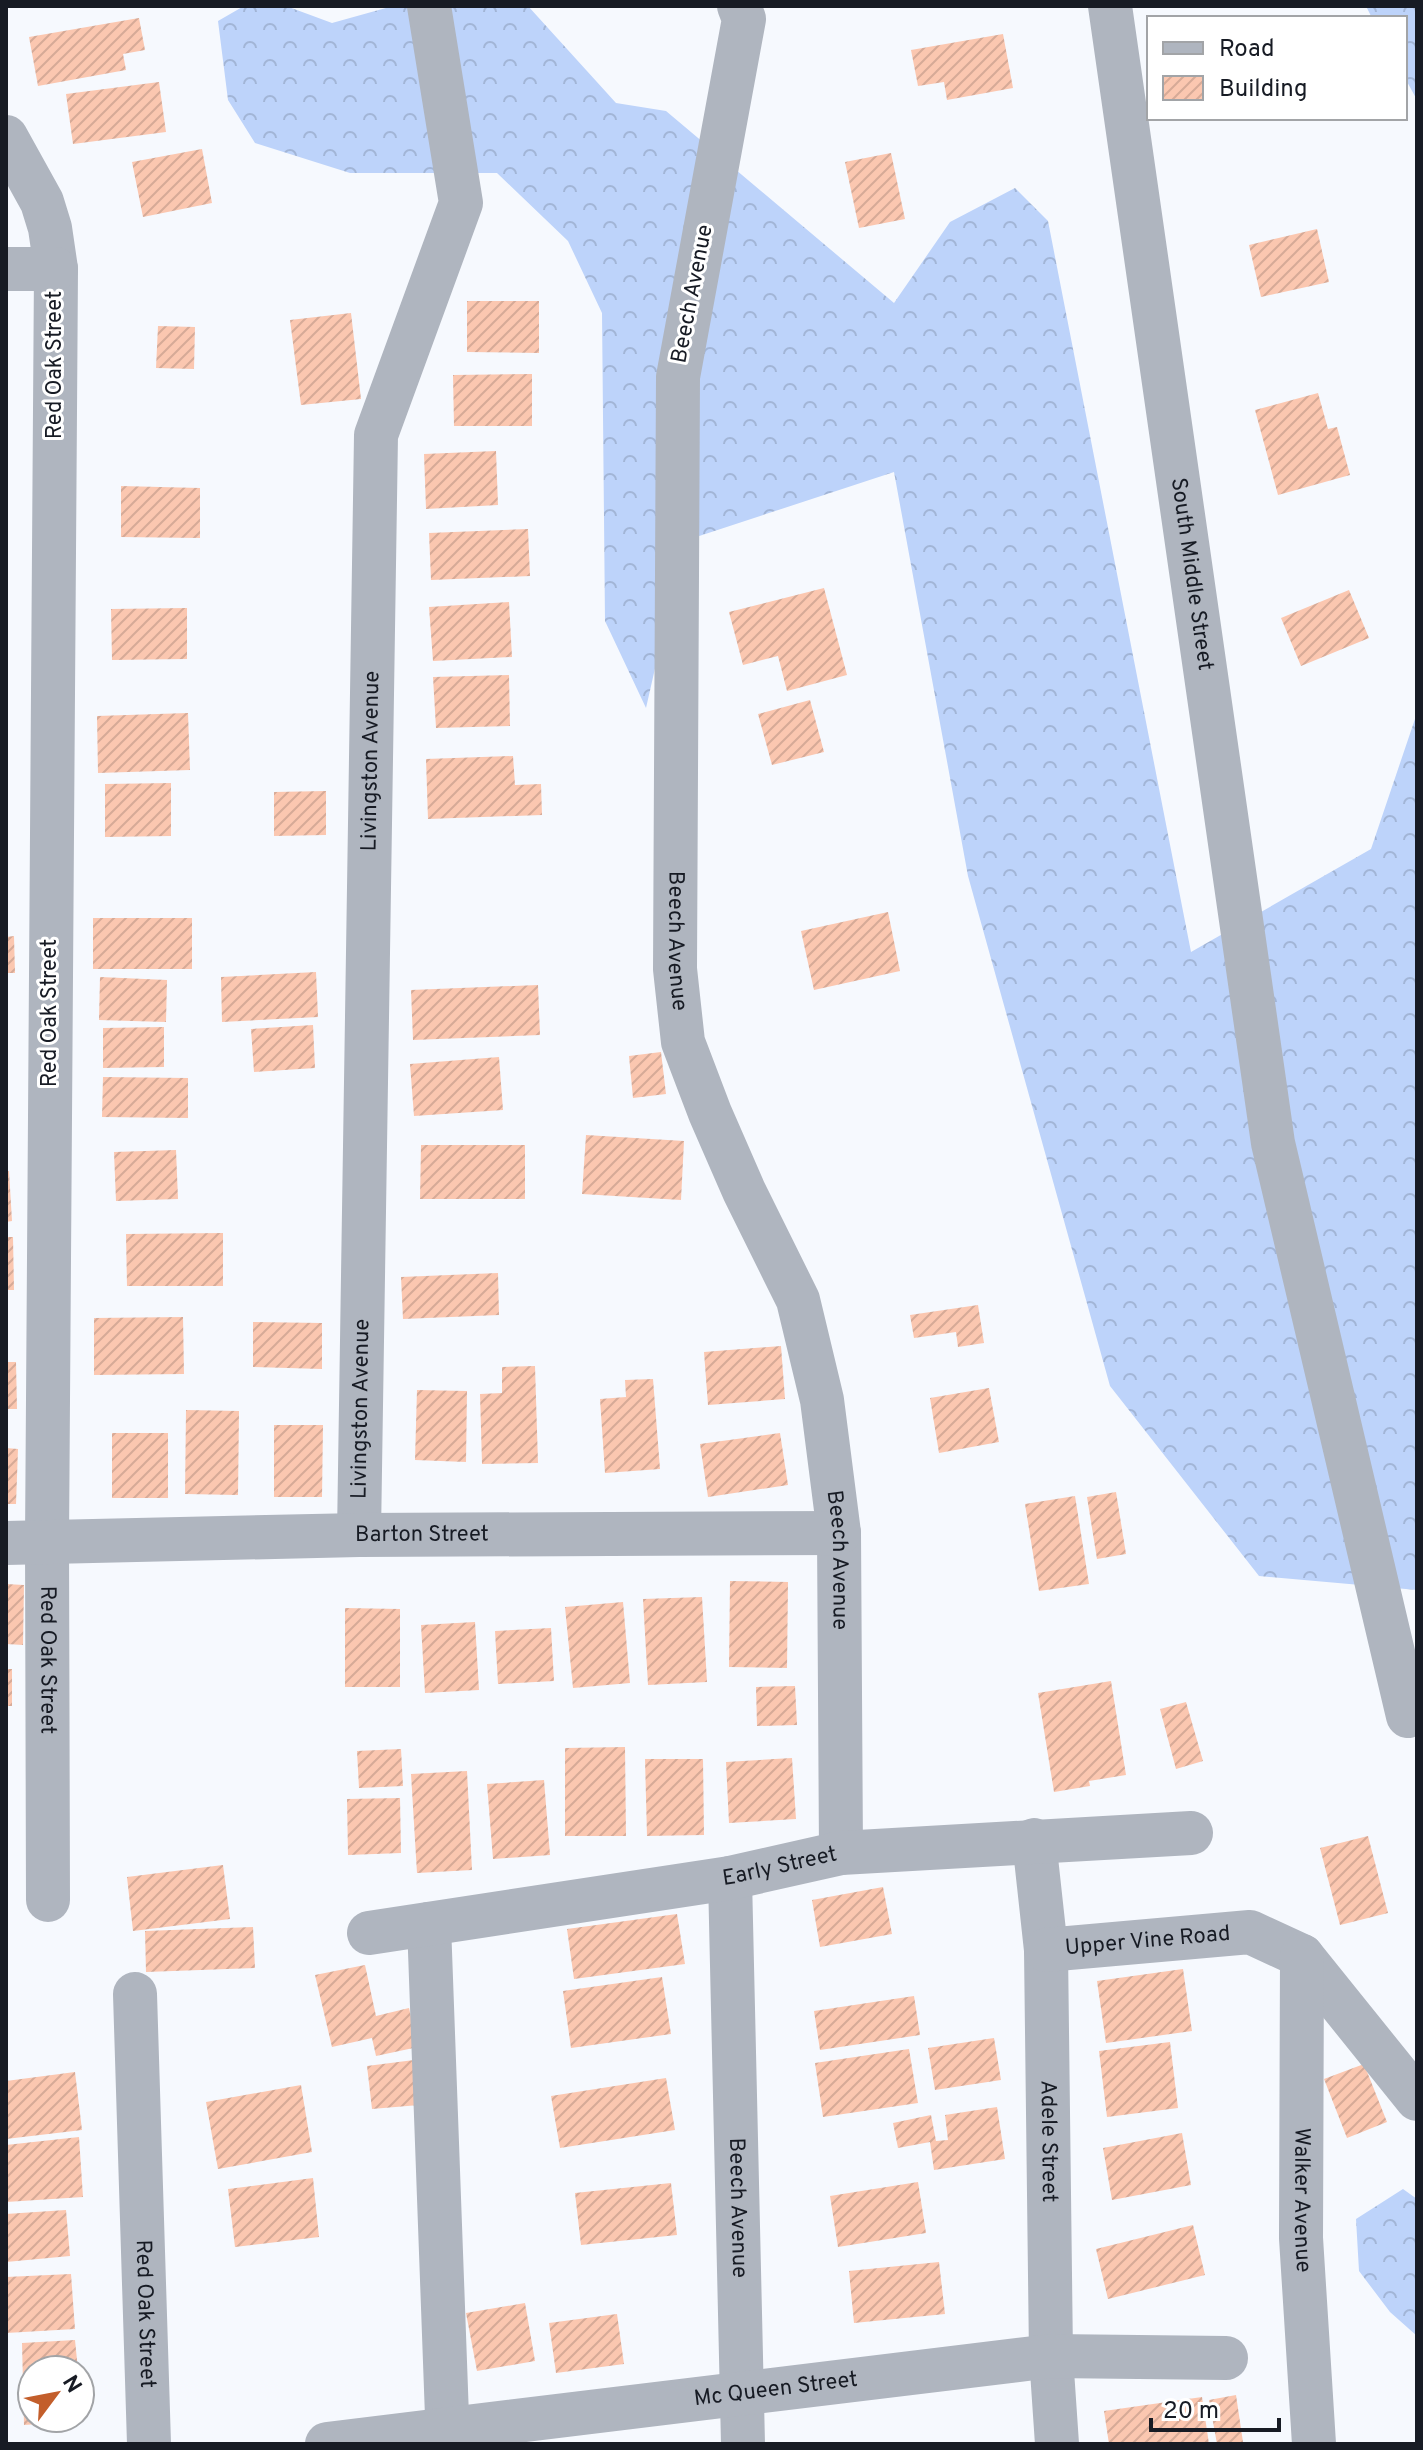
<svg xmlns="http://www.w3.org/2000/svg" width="1423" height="2450" viewBox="0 0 1423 2450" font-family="Overpass,sans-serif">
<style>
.forest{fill:url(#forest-crowns)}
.building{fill:url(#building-hatch)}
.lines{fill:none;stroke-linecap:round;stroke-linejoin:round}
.minor{stroke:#afb5bf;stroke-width:44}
.labels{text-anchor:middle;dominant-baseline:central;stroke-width:6;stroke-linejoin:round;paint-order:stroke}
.street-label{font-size:22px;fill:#171b24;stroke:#fff}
</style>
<defs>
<pattern id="forest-crowns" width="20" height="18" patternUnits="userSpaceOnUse" patternTransform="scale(2)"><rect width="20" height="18" fill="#bdd3fa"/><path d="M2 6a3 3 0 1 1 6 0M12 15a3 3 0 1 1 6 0" fill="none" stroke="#a2b5d6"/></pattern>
<pattern id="building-hatch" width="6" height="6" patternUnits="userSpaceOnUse" patternTransform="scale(2)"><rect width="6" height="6" fill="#fbc7b0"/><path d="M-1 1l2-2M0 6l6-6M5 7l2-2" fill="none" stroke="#d6aa97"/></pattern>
</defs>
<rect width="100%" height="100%" fill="#f6f9fe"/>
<path class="forest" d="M244,6h42l46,17 61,-17h135l88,97 50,8 228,192 56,-81 65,-34 33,33 143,731 180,-103 46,-136v877l-158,-14 -149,-190 -142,-510 -74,-404 -210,69 -38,167 -41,-87 -3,-308 -34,-72 -71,-68h-147l-95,-30 -27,-43 -10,-79z
M1366,6h51v94l-12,-22v-60h-33z
M1403,2189l14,10v137l-27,-24 -31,-41 -3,-52z"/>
<path class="building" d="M139,18l6,32 -22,4 3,16 -88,16 -9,-49z
M1003,34l10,54 -66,12 -3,-18 -26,4 -7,-36z
M159,82l7,50 -93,12 -7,-50z
M202,149l10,54 -69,14 -11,-55z
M891,153l14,66 -46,9 -14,-66z
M1317,229l12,53 -68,15 -12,-52z
M467,301h72v52l-72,-1z
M351,313l10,86 -60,6 -11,-85z
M158,326l37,1 -1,42 -38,-1z
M532,374v52h-78l-1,-51z
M1318,393l10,36 9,-2 13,48 -72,20 -23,-85z
M496,451l2,54 -72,4 -2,-55z
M121,486l79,2v50l-79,-1z
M528,529l2,47 -99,4 -2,-47z
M824,588l23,87 -60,16 -9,-35 -35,9 -14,-53z
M1349,590l20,48 -68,28 -20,-48z
M509,602l3,55 -79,4 -4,-54z
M187,608v51l-75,1 -1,-51z
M509,675l1,51 -74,2 -3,-51z
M810,700l14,52 -52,13 -14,-51z
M188,713l2,57 -92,3 -1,-57z
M513,756l2,29 26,-1 1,31 -114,4 -2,-60z
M171,783v53l-66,1v-53z
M326,791v44l-52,1v-44z
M888,912l12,59 -86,19 -13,-59z
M93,918h99v51h-99z
M14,936l1,37h-9v-36z
M316,972l2,45 -96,5 -1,-45z
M100,977l67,3 -1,42 -67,-2z
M538,985l2,50 -127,5 -2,-50z
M313,1025l2,43 -61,4 -3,-43z
M164,1027v40l-61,1v-40z
M661,1052l5,42 -33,4 -4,-42z
M499,1057l4,53 -89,6 -4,-52z
M103,1077l85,1v40l-86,-1z
M586,1135l98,6 -3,59 -99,-6z
M421,1145h104v54h-105z
M176,1150l2,49 -62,2 -2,-49z
M6,1171h3l3,50 -6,1z
M223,1233v53h-96l-1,-52z
M6,1237h7l1,53h-8z
M498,1273l1,42 -96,4 -2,-42z
M978,1305l6,38 -26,4 -2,-15 -42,6 -4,-23z
M183,1317l1,57 -90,1v-57z
M253,1322l69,1v46l-69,-2z
M781,1346l4,53 -77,6 -4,-53z
M6,1362h10l1,47h-11z
M535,1366l3,97 -56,1 -2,-70 22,-1v-26z
M653,1379l7,90 -55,4 -5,-74 26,-2 -1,-17z
M989,1388l10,54 -60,11 -9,-55z
M417,1390l50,1 -1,71 -51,-2z
M186,1410l53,1 -1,84 -53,-1z
M274,1425h49l-1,72h-48z
M112,1433h56v65h-56z
M780,1433l8,52 -80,12 -8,-53z
M6,1448l12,1 -2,55h-10z
M1116,1492l10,62 -29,5 -10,-62z
M1075,1496l14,88 -50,7 -14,-87z
M730,1581l58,1 -1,86 -58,-1z
M6,1584l18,1 -1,60 -17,-1z
M702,1597l5,85 -59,3 -5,-86z
M623,1602l7,81 -57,5 -8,-81z
M345,1608l55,1v78h-55z
M475,1622l4,68 -54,3 -4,-68z
M551,1628l3,53 -56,3 -3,-53z
M6,1669h6v37h-6z
M1111,1681l15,94 -37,6 1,5 -36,6 -16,-99z
M795,1686l2,39 -40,1 -1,-39z
M1186,1702l17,59 -27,8 -16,-60z
M625,1747l1,89h-61v-88z
M401,1749l2,37 -44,2 -2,-37z
M792,1758l4,61 -67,4 -3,-61z
M645,1759h58l1,76 -57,1z
M467,1771l5,99 -55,3 -6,-99z
M544,1780l6,75 -57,4 -6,-75z
M400,1798l1,55 -53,2 -1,-56z
M1368,1836l20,77 -48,12 -20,-77z
M223,1865l7,54 -97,12 -6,-54z
M883,1887l9,47 -72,13 -8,-47z
M677,1914l8,50 -111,15 -7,-50z
M253,1927l2,41 -109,4 -1,-41z
M365,1965l11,51 33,-8 9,39 -42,9 -4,-18 -40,9 -17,-72z
M1183,1969l9,62 -86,12 -9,-62z
M662,1977l9,57 -100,14 -8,-57z
M914,1996l6,39 -100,15 -6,-39z
M994,2038l7,42 -66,10 -7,-42z
M1170,2042l8,66 -71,9 -8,-66z
M909,2049l9,54 -95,14 -8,-54z
M414,2060l5,45 -47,4 -5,-43z
M1364,2064l23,58 -40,16 -23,-59z
M75,2072l7,58 -76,9v-58z
M666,2078l9,52 -115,18 -9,-52z
M301,2085l11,67 -94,17 -12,-67z
M997,2107l8,52 -71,11 -4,-28 -32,6 -5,-25 38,-8 5,26 12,-1 -3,-25z
M1182,2133l9,52 -79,15 -9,-52z
M79,2137l4,60 -77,5v-57z
M313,2178l6,59 -84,10 -7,-58z
M918,2182l8,51 -88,14 -8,-51z
M671,2183l6,52 -96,10 -6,-52z
M66,2210l4,46 -64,6v-48z
M1193,2225l12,50 -97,24 -12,-50z
M939,2262l6,52 -91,9 -5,-52z
M71,2274l4,55 -69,4v-56z
M525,2303l10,58 -58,10 -11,-58z
M617,2314l7,50 -68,9 -7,-50z
M75,2340l3,30h-46v48h48l2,-13 2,16 -60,4 -2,-82z
M1236,2395l7,47 -26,2 -8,-44z
M1202,2397l7,47h-100l-5,-33z"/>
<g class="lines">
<g class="minor">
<path id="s1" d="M739,6l5,13 -66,358 -3,592 8,73 27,71 34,78 54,109 24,100 17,133 2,320"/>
<path id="s2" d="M1110,6l163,1137 135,573"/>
<path id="s3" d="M6,137l36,65 8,26 6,41 -9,1272 1,359"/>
<path d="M6,269h50"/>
<path id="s4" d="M359,1535l17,-1100 85,-232 -32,-197"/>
<path id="s5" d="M6,1543l353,-8 480,-2"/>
<path id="s6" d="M1034,1840l12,110 5,406 6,88"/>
<path id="s7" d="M730,1878l13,566"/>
<path d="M429,1924l19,520"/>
<path id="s8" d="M369,1933l361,-55 111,-25 350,-20"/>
<path id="s9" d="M1046,1950l204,-18 52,24 115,143"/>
<path id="s10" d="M1302,1956l-1,282 13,206"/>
<path id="s11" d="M135,1994l14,450"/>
<path id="s12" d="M327,2444l724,-88 175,2"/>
</g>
</g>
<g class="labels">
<g class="street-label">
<text transform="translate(693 294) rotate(-79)">Beech Avenue</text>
<text transform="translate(55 365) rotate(-90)">Red Oak Street</text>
<text stroke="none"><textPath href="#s2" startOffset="574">South Middle Street</textPath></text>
<text stroke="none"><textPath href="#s4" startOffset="774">Livingston Avenue</textPath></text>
<text stroke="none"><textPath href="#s1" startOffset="942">Beech Avenue</textPath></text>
<text transform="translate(50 1013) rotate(-90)">Red Oak Street</text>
<text stroke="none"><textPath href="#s4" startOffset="126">Livingston Avenue</textPath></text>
<text stroke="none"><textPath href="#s5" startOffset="416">Barton Street</textPath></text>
<text stroke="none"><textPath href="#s1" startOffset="1590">Beech Avenue</textPath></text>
<text stroke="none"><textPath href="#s3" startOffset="1534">Red Oak Street</textPath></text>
<text stroke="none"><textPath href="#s8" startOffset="416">Early Street</textPath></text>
<text stroke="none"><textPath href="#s9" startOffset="102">Upper Vine Road</textPath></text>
<text stroke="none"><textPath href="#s6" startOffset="302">Adele Street</textPath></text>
<text stroke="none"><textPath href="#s10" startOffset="244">Walker Avenue</textPath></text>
<text stroke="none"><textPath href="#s7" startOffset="330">Beech Avenue</textPath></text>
<text stroke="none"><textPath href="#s11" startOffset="320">Red Oak Street</textPath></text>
<text stroke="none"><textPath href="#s12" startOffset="452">Mc Queen Street</textPath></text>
</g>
</g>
<rect width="1423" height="2450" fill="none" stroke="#171b24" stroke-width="16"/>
<rect x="1147" y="16" width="260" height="104" fill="#ffffff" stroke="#a2a4a7" stroke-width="2"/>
<rect x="1163" y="42" width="40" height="12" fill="#afb5bf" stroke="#a2a4a7" stroke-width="2"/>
<text x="1219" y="56" font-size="24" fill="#171b24">Road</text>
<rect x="1163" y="76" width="40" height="24" fill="url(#building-hatch)" stroke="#a2a4a7" stroke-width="2"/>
<text x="1219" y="96" font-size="24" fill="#171b24">Building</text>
<g transform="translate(56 2394) rotate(58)"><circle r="38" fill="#ffffff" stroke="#a2a4a7" stroke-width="2"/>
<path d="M0-6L14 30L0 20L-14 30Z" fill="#c35e2b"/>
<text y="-12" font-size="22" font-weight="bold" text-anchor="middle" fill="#171b24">N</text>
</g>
<path d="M1151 2418v12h128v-12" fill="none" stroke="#171b24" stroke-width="4"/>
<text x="1163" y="2418" font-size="24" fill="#171b24" stroke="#ffffff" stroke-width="6" paint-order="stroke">20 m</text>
</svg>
